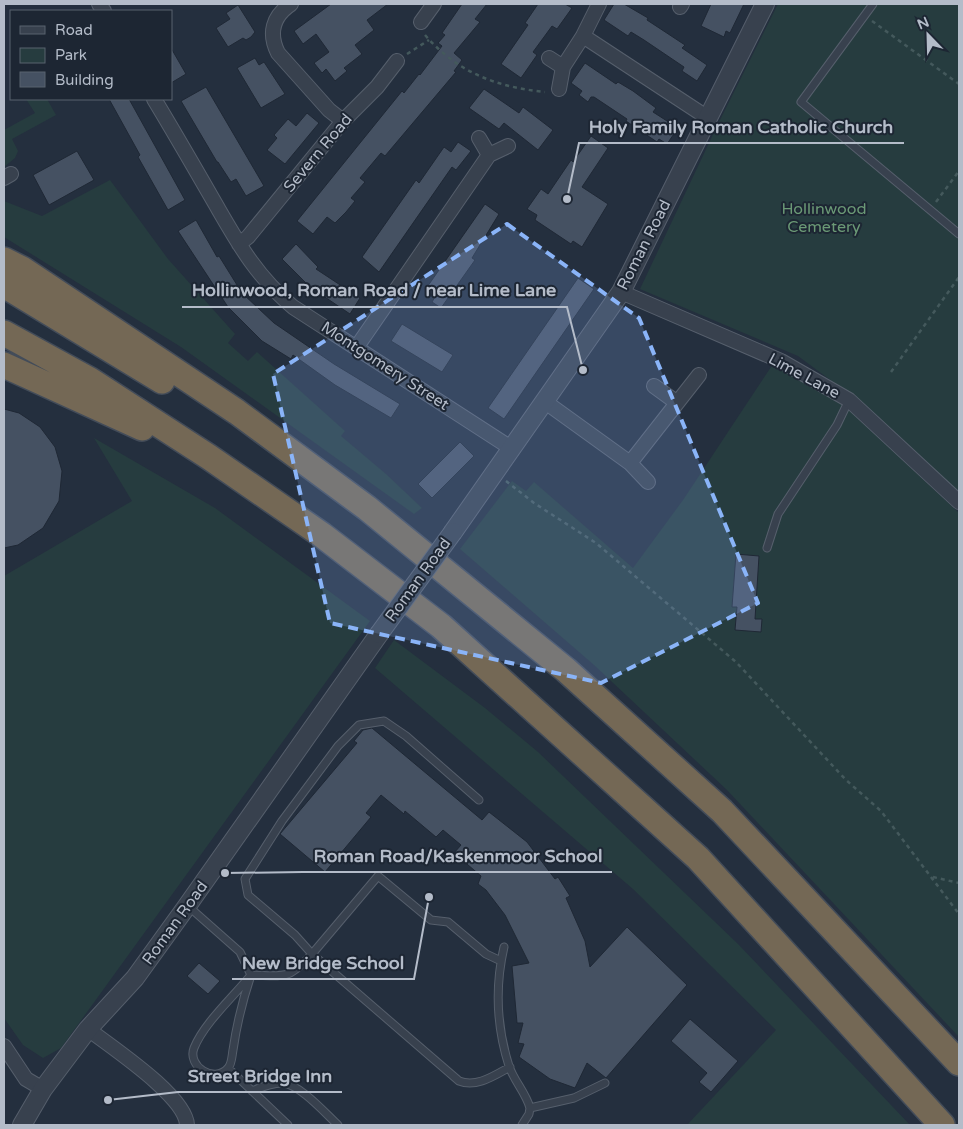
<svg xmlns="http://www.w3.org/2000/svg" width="963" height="1129" viewBox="0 0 963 1129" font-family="'Varela Round',sans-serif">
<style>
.green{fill:#263c3f}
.building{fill:#455162;stroke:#1f2835}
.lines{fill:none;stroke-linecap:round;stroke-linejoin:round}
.service-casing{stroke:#565f6c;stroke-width:9}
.minor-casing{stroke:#565f6c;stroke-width:16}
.tertiary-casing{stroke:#565f6c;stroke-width:20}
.motorway-casing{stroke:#434c59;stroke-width:28}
.path{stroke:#44595c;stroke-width:2.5;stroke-dasharray:4 4;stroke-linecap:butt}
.service{stroke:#38414e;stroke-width:7}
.minor{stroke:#38414e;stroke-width:14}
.tertiary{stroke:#38414e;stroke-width:18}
.motorway{stroke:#746855;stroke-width:25}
.tertiary-bridge-casing{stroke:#565f6c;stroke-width:20;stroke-linecap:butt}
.tertiary-bridge{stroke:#38414e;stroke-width:18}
.marked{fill:#8ab4f8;fill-opacity:0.2;stroke:#8ab4f8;stroke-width:4;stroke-dasharray:10 6;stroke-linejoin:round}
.labels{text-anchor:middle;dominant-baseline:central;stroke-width:4;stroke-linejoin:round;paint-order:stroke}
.street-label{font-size:16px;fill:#b4bcc9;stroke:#1d2633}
.park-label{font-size:16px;fill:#6b9a76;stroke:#1d2633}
.leader{fill:none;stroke:#b4bcc9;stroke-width:2}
.callout-dot{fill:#b4bcc9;stroke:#1d2633;stroke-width:2}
.callout-label{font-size:18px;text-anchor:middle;font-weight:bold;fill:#b4bcc9;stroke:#1d2633;stroke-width:4;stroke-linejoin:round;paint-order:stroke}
</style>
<rect width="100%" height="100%" fill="#242f3e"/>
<path class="green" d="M778,4h181v488l-107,-96 -54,-40 -158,-67 78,-165z
M26,99h21l9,16 -44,24 6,12 -3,7 -11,9v-37l31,-17z
M110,180l58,79 67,75 -7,9 20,18 9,-9 88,79 -4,5 45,38 36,34 -8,6 -233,-167 -177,-110v-36l38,15z
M773,364l66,36 120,113v524l-232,-247 -133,-125 -134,-116 52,-68 14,10 8,-9 99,86 50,-68z
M94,438l121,70 155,113 -309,427 -18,10 -20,-13 -19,-27v-442l128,-75z
M394,640l91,68 53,44 200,192 172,181h-223l89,-95 -143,-141 -258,-221z"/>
<path class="building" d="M331,4h57l-21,16 7,10 -19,15 7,9 -18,14 3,3 -12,10 -9,-12 -4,4 -8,-10 15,-11 -13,-18 -13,10 -9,-13z
M462,4h25l-12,15 5,3 -26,31 8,7 -8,11 2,1 -71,84 -4,-3 -21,25 5,4 -14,16 4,3 -9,11 -11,11 -8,-6 -14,17 -16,-13 105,-130 2,2 15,-19 1,1 22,-29 -4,-3 7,-8 -3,-2z
M538,4h27l7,4 -15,21 -5,-3 -8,11 -11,15 4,3 -16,23 -20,-14 27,-39 -3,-2z
M614,4h10l24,14 -1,2 38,25 -3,3 25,17 -10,16 -15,-10 2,-4 -40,-27 -13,-8 -3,4 -24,-16z
M711,4h33l-14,29 -4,-2 -2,6 -23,-11z
M238,5l17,27 -4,5 -5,3 -3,-2 -15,9 -12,-19 14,-9 -4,-6z
M171,48l15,26 -15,9z
M255,58l4,7 5,-3 21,32 -24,14 -24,-40z
M585,63l31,21 2,-2 15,9 23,17 -3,4 25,16 -11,16 -8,-5 -2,3 -31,-21 1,-2 -33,-22h-3l-3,5 -9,-7 3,-4 -11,-8z
M206,87l58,99 -18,10 -10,-17 -5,3 -13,-20h-1l-36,-61z
M484,89l35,24 4,-6 30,23 -15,20 -34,-27 -5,6 -30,-21z
M109,99h20l56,101 -17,10 -30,-53 2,-2z
M307,113l12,10 -34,41 -18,-14 10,-12 -3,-3 14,-16 8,7z
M591,136l17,12 -26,39 26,17 -26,43 -9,-6 -2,3 -36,-24 2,-5 -10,-6 14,-20 7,5 23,-34 2,2z
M458,142l13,9 -15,19 -4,-3 -73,105 -17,-15 54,-77 3,3 25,-36 7,5z
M77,151l17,29 -45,25 -16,-30z
M485,204l14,10 -27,44 3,2 -34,48 -9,-6 3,-5 -10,-7z
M196,220l21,37 2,-1 23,37 32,30 60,41 66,40 -9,14 -56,-33 -42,-30 -2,4 -29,-18 -34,-34 -50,-76z
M296,244l22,23 -2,2 44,29 -10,16 -40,-27 -28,-28z
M578,278l16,11 -90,130 -16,-11z
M402,324l51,31 -11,17 -51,-31z
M4,409l15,4 21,14 15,20 7,24 -3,30 -16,27 -25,17 -14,3z
M460,442l14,14 -42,42 -14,-14z
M736,554l23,2 -4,63h7l-1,13 -26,-2 2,-23h-5z
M372,728l110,92 7,-8 38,30 28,37 3,-2 12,19 -4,2 19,43 5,26 37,-40 60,58 -81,93 -19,-15 -12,25 -25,-9 -31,-22 5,-13 -6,-1 5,-20h-6l-5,-57 17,-3 -24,-48 -19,-25 -8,-6 3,-8 -27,-23 7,-8 -18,-15 -7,7 -31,-26 -1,3 -23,-19 -15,18 5,4 -46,55 -45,-38 77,-91 -3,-2 9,-11z
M199,963l21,18 -12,13 -21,-18z
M690,1019l48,42 -27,31 -12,-10 8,-9 -36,-32z"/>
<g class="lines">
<g class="service-casing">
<path id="service" d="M873,4l-72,98 158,132
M767,548l11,-34 59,-89 12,-25
M188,906l52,46 11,23c-17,21 -47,48 -57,73 -7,18 20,36 34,20 4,-4 4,-13 5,-18 4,-28 9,-48 18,-75 35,1 37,5 61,-21l-17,-19 -47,-40 -3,-16 37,-58 56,-75 21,-21 25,-4 22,15 73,64
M504,947c-9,39 -7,81 5,119 5,15 17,27 21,42l-1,6 -7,11
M501,961l-15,-7 -38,-32 -17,-2 -53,-44 -66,78 147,127c18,7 36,-6 51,-14
M228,1068l60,57
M252,1091c10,-4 19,-8 30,-8 18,1 43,30 56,42
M530,1108l44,-10 31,-15"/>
</g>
<g class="minor-casing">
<path id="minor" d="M99,4l5,7
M291,4c-18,12 -23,29 -13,49l51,57 14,11
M680,7l2,-3
M421,22l13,-18
M583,36l125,82
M549,58l14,9
M559,89l4,-22 20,-31 16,-32
M154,99c20,33 39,66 58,99 25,43 42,76 81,109l218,141
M479,138l10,17 19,-9
M4,178l7,-4
M239,244l9,-7 95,-116 34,-34 20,-26
M621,292l160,69 68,39 110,102
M356,348l133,-193
M654,386l22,16
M544,401l86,62 18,19
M630,463l69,-88
M88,1029c23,18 98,67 99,96
M4,1046l22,33 17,10"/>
</g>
<g class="tertiary-casing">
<path id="tertiary" d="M453,532l168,-240 144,-288
M22,1125l21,-36 45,-60 47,-51 52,-72 192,-272"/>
</g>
<g class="motorway-casing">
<path id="motorway" d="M4,260l18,9 215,143 130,96 199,162 156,141 237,252
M4,285l158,96
M4,333l86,47 119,77 113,78 119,91 257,232 244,267
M4,365l138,63"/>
</g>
<path class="path" d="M872,21l87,63
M425,35c33,38 72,52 120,57
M407,54l22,-14
M936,202l23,-31
M891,372l68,-95
M506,481l28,22 62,40 140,119 110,118 35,31 78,103
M933,877l26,6"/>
<use href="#service" class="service"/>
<use href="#minor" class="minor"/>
<use href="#tertiary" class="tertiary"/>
<use href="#motorway" class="motorway"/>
<g class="tertiary-bridge-casing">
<path id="tertiary-bridge" d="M379,634l74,-102"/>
</g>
<use href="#tertiary-bridge" class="tertiary-bridge"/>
</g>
<path class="marked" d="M507,224l132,94 119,285 -157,80 -271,-60 -57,-249z"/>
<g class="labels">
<g class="street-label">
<text transform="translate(318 153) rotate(-50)">Severn Road</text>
<text transform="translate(644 245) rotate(-63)">Roman Road</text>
<text transform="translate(385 366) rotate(33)">Montgomery Street</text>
<text transform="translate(804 376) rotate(28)">Lime Lane</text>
<text transform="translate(418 580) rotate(-54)">Roman Road</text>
<text transform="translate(175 923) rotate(-54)">Roman Road</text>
</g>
<g class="park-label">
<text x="824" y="209">Hollinwood<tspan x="824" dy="18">Cemetery</tspan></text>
</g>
</g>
<path class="leader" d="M567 199L579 143H904M583 370L567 307H182M225 873L303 872H612M429 897L414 979H232M108 1100L178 1092H342"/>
<g class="callout-dot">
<circle cx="567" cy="199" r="5"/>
<circle cx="583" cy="370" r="5"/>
<circle cx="225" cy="873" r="5"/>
<circle cx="429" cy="897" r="5"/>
<circle cx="108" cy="1100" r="5"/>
</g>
<g class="callout-label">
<text x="741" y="133">Holy Family Roman Catholic Church</text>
<text x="374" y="296">Hollinwood, Roman Road / near Lime Lane</text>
<text x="458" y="862">Roman Road/Kaskenmoor School</text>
<text x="323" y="969">New Bridge School</text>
<text x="260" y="1082">Street Bridge Inn</text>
</g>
<rect width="963" height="1129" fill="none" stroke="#b4bcc9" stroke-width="10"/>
<rect x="10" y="10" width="162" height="90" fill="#1d2633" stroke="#59626f"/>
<rect x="20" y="26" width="25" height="8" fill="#38414e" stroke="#59626f"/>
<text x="55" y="35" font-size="15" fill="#b4bcc9">Road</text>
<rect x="20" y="48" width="25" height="15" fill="#263c3f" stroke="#59626f"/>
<text x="55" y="60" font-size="15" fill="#b4bcc9">Park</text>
<rect x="20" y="72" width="25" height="15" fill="#455162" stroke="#59626f"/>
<text x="55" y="85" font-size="15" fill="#b4bcc9">Building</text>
<g transform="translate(928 35) rotate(337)" stroke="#1d2633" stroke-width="4" paint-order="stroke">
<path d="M0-4L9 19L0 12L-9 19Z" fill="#b4bcc9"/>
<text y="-8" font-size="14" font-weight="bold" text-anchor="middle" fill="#b4bcc9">N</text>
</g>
</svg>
